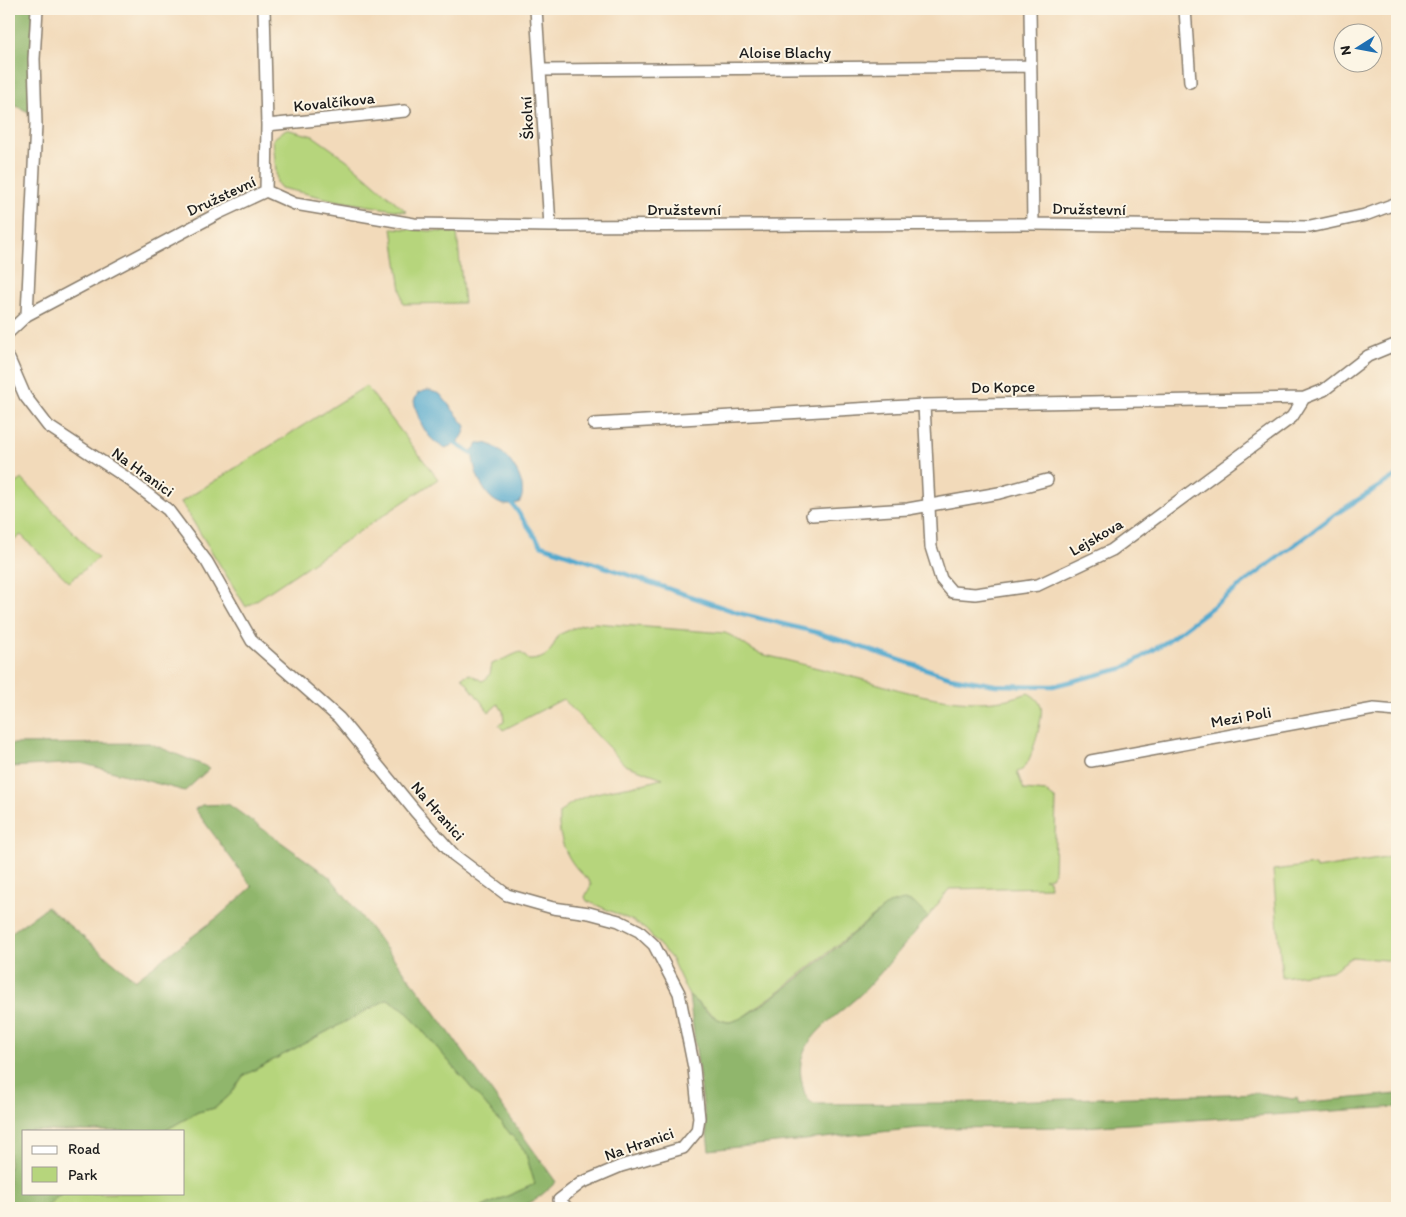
<svg xmlns="http://www.w3.org/2000/svg" width="1406" height="1217" viewBox="0 0 1406 1217" font-family="Itim,sans-serif">
<style>
.green{fill:#b6d57c;stroke:#69784c}
.forest{fill:#90b66c;stroke:#566944}
.water{fill:#52a9ce;stroke:#376275}
.lines{fill:none;stroke-linecap:round;stroke-linejoin:round}
.stream{stroke:#52a9ce;stroke-width:4.5}
.street-casing{stroke:#877b6b;stroke-width:14}
.street{stroke:#fff;stroke-width:11}
.labels{text-anchor:middle;dominant-baseline:central;stroke-width:4;stroke-linejoin:round;paint-order:stroke}
.street-label{font-size:16px;fill:#1c1c1c;stroke:#fcf5e5}
</style>
<rect width="100%" height="100%" fill="#fcf5e5"/>
<filter id="ink" filterUnits="userSpaceOnUse"><feTurbulence type="fractalNoise" baseFrequency=".02" numOctaves="2"/><feDisplacementMap in="SourceGraphic" scale="10" xChannelSelector="R" yChannelSelector="G"/><feConvolveMatrix kernelMatrix="1 2 1 2 8 2 1 2 1" color-interpolation-filters="sRGB"/></filter>
<filter id="wash" filterUnits="userSpaceOnUse"><feTurbulence type="fractalNoise" baseFrequency=".0096" numOctaves="4" result="noise"/><feDisplacementMap in="SourceGraphic" scale="20" xChannelSelector="R" yChannelSelector="G"/><feGaussianBlur stdDeviation="1.12" result="paint"/><feColorMatrix in="noise" values="0 0 0 0 0 0 0 0 0 0 0 0 0 0 0 0 0 1.4 0 .05"/><feComposite in="paint" operator="in"/></filter>
<g filter="url(#wash)">
<rect width="100%" height="100%" fill="#f2daba"/>
<path class="green" d="M286,129l27,7 34,24 60,52 -68,-11 -58,-13 -4,-5 -4,-44z
M392,228l65,5 7,70 -61,1z
M366,386l72,93 -192,128 -65,-105z
M22,479l76,79 -29,24 -48,-47 -12,9v-55z
M595,623l130,10c14,5 22,16 36,21 27,7 54,13 81,20 58,15 127,42 186,19 6,3 11,7 13,14 3,9 -9,50 -15,58 -2,4 -5,6 -9,7l7,18 22,2 10,8 -2,72 -3,5 -7,2 5,1 1,7 -101,2 -21,28 -14,-14 -25,1 -111,88 -38,27 -11,3 -11,-3 -29,-23 -18,-38 -25,-28 -13,-9 -46,-20 -2,-4 6,-12 -2,-5c-21,-16 -32,-41 -30,-67 27,-27 70,-22 104,-35l-38,-13 -62,-66 -60,31 -4,-5 5,-3 -1,-11 -5,-7 -9,8 -27,-35 8,-3 12,7c9,-4 8,-8 10,-17l28,-12 9,8c18,0 23,-10 29,-25l23,-10z
M1397,856v105l-45,-4 -20,14 -50,6 -9,-107 42,-5 1,4z
M388,999l17,11 120,141 10,33 -55,24h-436l18,-15h122v-62h-20l34,-19 17,-4 16,-14 12,-18z"/>
<path class="forest" d="M9,9h28l-6,104 -22,-10z
M149,743l61,25 -25,23 -104,-28 -72,4v-23z
M228,804l103,74 93,119 132,185c-30,29 -36,26 -76,26l55,-24 -10,-33 -120,-141 -17,-11 -145,77 -12,18 -16,14 -17,4 -34,19h-140v62h38l-18,15h-35v-274l38,-27 88,73 83,-63 34,-30 -57,-78 7,-4z
M904,900l10,3 14,14c-20,23 -40,48 -60,70 -26,28 -77,51 -66,95 2,10 3,17 12,22l127,-1 318,-10 34,6 4,-2 2,6 98,-9v13l-315,20 -163,1 -210,22 -20,-154c10,8 27,27 41,26 23,-2 135,-99 159,-118z"/>
<path class="water" d="M428,390l12,4 26,32c-2,13 -9,18 -21,22 -19,-8 -27,-28 -31,-47l4,-8z
M479,443c4,0 8,0 12,2 17,8 39,38 29,57 -31,15 -47,-29 -48,-52z"/>
<g class="lines">
<path class="stream" d="M456,444l20,12
M511,502l30,43 198,68 80,20 131,44 45,8 58,1 71,-18 42,-26 168,-127 63,-40"/>
</g>
</g>
<g filter="url(#ink)">
<g class="lines">
<g class="street-casing">
<path id="street" d="M264,9l3,116 -1,66
M536,9l14,217
M1030,9l3,215
M1185,9l5,73
M541,70l489,-4
M267,125l138,-14
M27,315l9,-191 -2,-65 3,-50
M9,332l18,-17 192,-102 47,-22 29,13 119,20 136,2 483,-2 277,3 55,-12 32,-12
M9,359l16,37 23,30 79,52 41,32 39,52 45,79 87,77 76,93 39,44 53,40 46,13 36,5 30,8 20,10 15,14 25,48 15,75 5,50 -2,13 -14,17 -62,18 -40,17 -22,17 8,8
M924,405l7,142 10,32 11,13 23,2 63,-9 74,-35 180,-133 12,-19
M594,424l330,-19 380,-7 20,-8 44,-34 29,-12
M812,515l96,-6 91,-16 48,-13
M1091,761l283,-52 23,2"/>
</g>
<use href="#street" class="street"/>
</g>
</g>
<g class="labels">
<g class="street-label">
<text x="785" y="52">Aloise Blachy</text>
<text transform="translate(334 102) rotate(-6)">Kovalčíkova</text>
<text transform="translate(527 118) rotate(-93)">Školní</text>
<text transform="translate(221 196) rotate(-25)">Družstevní</text>
<text x="684" y="209">Družstevní</text>
<text transform="translate(1089 209) rotate(1)">Družstevní</text>
<text transform="translate(1003 387) rotate(-1)">Do Kopce</text>
<text transform="translate(143 472) rotate(36)">Na Hranici</text>
<text transform="translate(1096 537) rotate(-30)">Lejskova</text>
<text transform="translate(1241 717) rotate(-10)">Mezi Poli</text>
<text transform="translate(438 811) rotate(49)">Na Hranici</text>
<text transform="translate(639 1144) rotate(-19)">Na Hranici</text>
</g>
</g>
<rect width="1406" height="1217" fill="none" stroke="#fcf5e5" stroke-width="30"/>
<rect x="22" y="1130" width="162" height="65" fill="#fcf5e5" stroke="#a29e95"/>
<rect x="32" y="1146" width="25" height="8" fill="#ffffff" stroke="#a29e95"/>
<text x="68" y="1154" font-size="15" fill="#1c1c1c">Road</text>
<rect x="32" y="1167" width="25" height="15" fill="#b6d57c" stroke="#a29e95"/>
<text x="68" y="1180" font-size="15" fill="#1c1c1c">Park</text>
<g transform="translate(1358 48) rotate(259)"><circle r="24" fill="#fcf5e5" stroke="#a29e95"/>
<path d="M0-4L9 19L0 12L-9 19Z" fill="#1f6fb2"/>
<text y="-8" font-size="14" font-weight="bold" text-anchor="middle" fill="#1c1c1c">N</text>
</g>
</svg>
